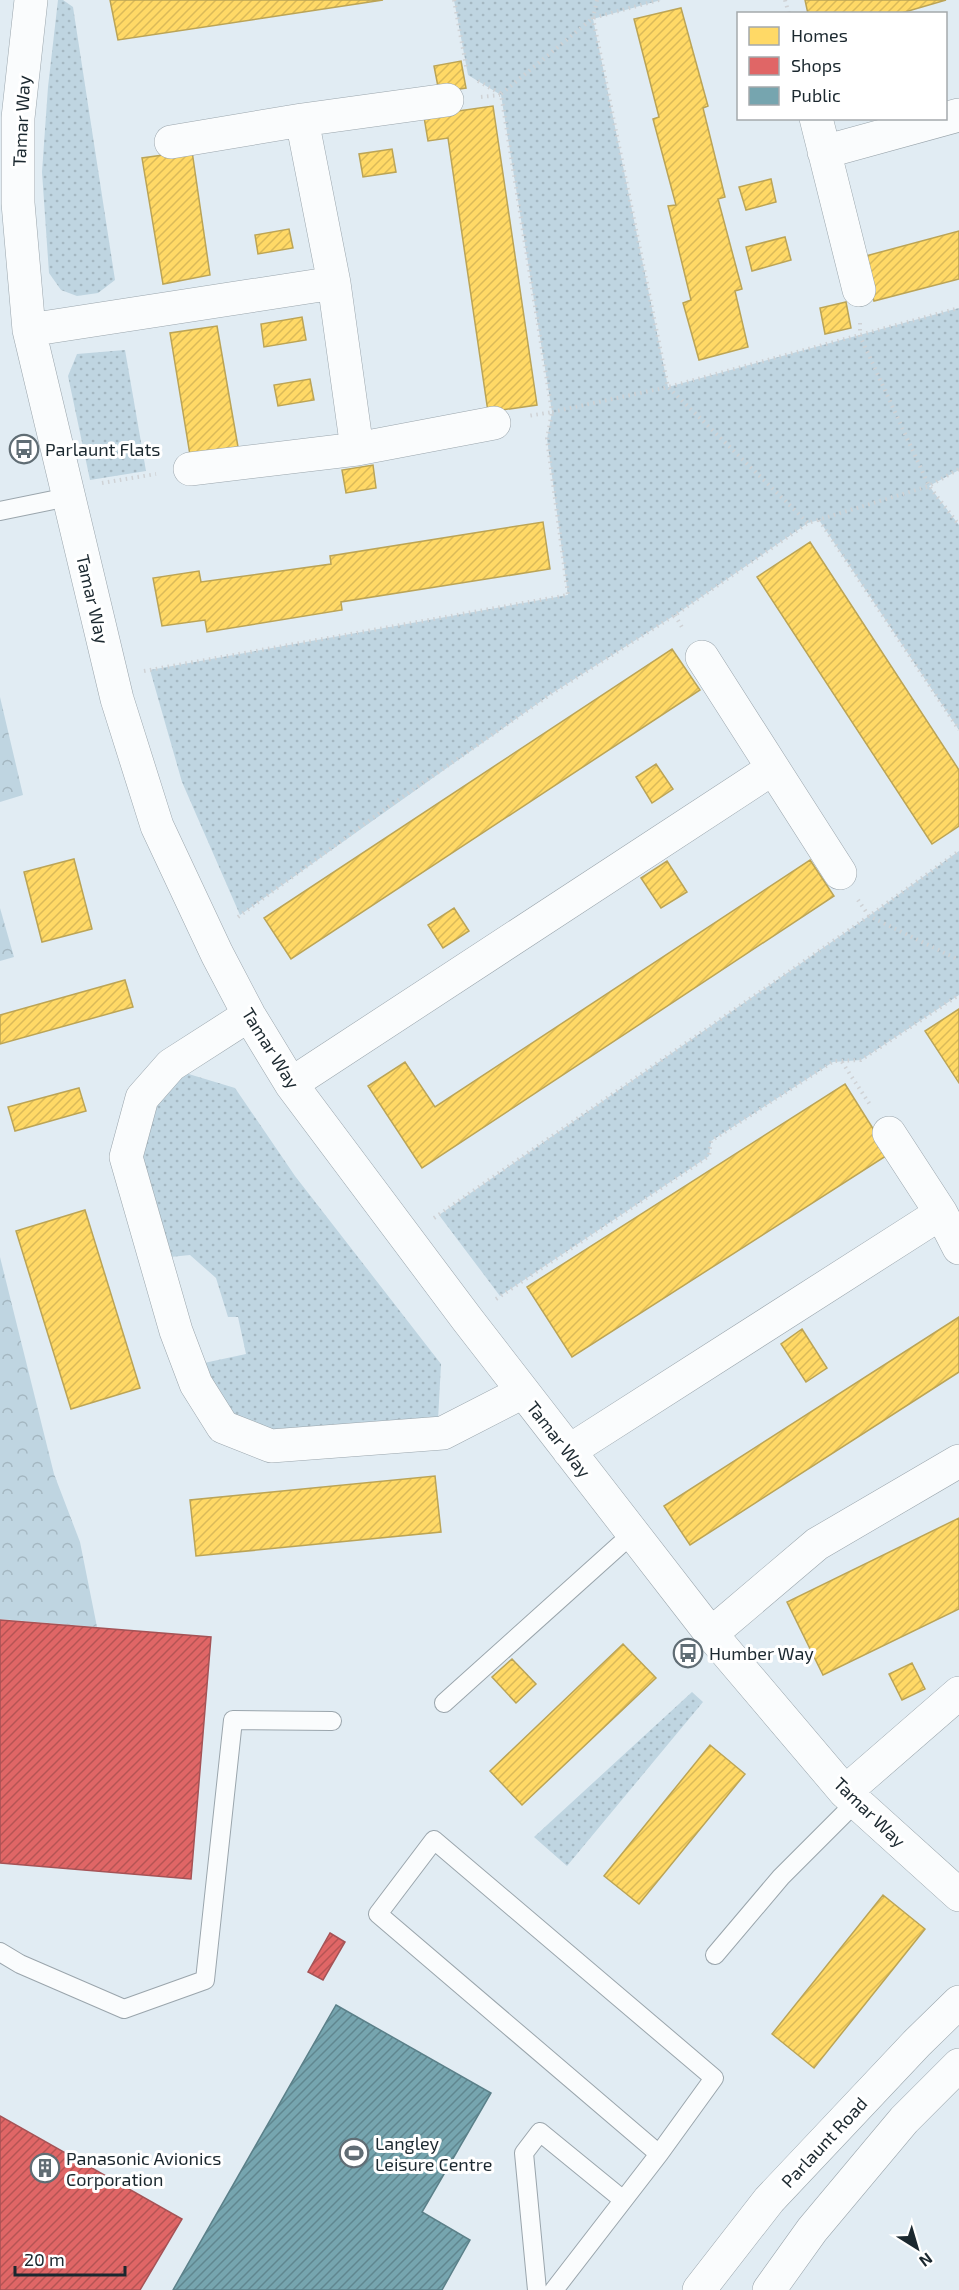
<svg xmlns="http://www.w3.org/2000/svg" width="959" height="2290" viewBox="0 0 959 2290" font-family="'Exo 2',sans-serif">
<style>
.grass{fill:url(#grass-dots)}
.forest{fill:url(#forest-crowns)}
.homes{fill:url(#homes-hatch);stroke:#bba456;stroke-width:1.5}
.shops{fill:url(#shops-hatch);stroke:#a55356;stroke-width:1.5}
.public{fill:url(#public-hatch);stroke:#5b8089;stroke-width:1.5}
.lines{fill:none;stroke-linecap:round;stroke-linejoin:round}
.service-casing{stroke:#9aa5ac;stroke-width:20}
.minor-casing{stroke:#9aa5ac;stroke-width:34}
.tertiary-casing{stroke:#9aa5ac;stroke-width:34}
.path{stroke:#cfd2d5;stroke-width:4;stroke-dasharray:1.5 4.5;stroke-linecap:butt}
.service{stroke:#fafcfd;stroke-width:18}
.minor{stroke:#fafcfd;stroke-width:33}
.tertiary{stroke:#fafcfd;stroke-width:33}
.labels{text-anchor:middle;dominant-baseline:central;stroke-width:6;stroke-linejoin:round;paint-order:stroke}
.street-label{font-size:18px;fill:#1b282f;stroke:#fff}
.poi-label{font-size:18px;fill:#1b282f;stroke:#fff;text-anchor:start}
</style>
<defs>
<pattern id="grass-dots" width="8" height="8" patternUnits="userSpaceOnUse" patternTransform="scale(1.5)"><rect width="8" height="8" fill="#bfd5e1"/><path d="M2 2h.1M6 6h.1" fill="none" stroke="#a4b7c1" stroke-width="1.8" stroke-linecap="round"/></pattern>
<pattern id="forest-crowns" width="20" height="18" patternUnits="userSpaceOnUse" patternTransform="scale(1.5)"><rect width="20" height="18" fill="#bfd5e1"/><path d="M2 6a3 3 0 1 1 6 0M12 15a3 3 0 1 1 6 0" fill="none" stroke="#a4b7c1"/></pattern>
<pattern id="homes-hatch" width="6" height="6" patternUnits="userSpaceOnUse" patternTransform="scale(1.5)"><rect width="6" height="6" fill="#ffd966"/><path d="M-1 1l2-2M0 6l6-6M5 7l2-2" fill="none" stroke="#daba59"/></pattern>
<pattern id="shops-hatch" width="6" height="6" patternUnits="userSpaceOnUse" patternTransform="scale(1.5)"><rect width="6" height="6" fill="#e06666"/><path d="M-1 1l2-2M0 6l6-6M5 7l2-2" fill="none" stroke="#b55454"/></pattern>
<pattern id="public-hatch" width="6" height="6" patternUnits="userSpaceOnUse" patternTransform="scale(1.5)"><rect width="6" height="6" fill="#76a5af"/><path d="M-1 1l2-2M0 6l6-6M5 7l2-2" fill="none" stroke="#60868f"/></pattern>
</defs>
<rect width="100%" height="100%" fill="#e1ecf3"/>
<path class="grass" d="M58,0h5l10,7 42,273 -17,13 -21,3 -16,-6 -12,-17 -7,-101 6,-85z
M454,0h207l-68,19 75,368 291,-79v162l-30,16 30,39v205l-140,-210 -11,3 -133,92 -124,79 -311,221 -58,-133 -32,-112 418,-75 -21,-156 5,-27 -51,-317 -33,-20z
M125,350l21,121 -56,9 -22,-104 9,-22z
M959,851v144l-98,65 -28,2 -122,79 -2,15 -209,140 -61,-81 430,-299z
M182,1072l53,16 60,88 146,188 -3,56 -163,20 -51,-33 -20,-44 42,-9 -8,-37h-10l-12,-39 -26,-23 -20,2c-11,-42 -44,-116 -18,-156 7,-11 21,-20 30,-29z
M692,1692l11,10 -136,164 -33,-29z"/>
<path class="forest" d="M0,697l23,98 -23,7z
M0,908l14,49 -14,4z
M0,1257l54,217 26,68 17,85 -97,-8z"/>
<path class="homes" d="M110,0h273l-265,40z
M805,0h141l-48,14h-90z
M681,8l27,98 -5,2 22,89 -7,2 24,90 -7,2 13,56 -49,13 -16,-57 8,-3 -23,-94 8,-1 -23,-86 6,-2 -25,-98z
M461,61l5,27 -27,4 -5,-26z
M493,106l44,299 -49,7 -40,-274 -20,3 -5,-30 21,2z
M392,149l4,23 -33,5 -4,-23z
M192,151l18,124 -47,9 -21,-126z
M771,179l5,23 -30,8 -7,-23z
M289,229l4,19 -35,6 -3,-19z
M959,231v48l-85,22 -12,-44z
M785,237l6,23 -39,11 -6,-24z
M846,302l5,26 -26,6 -5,-26z
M302,317l4,23 -42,7 -3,-23z
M217,326l21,121 -48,8 -20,-122z
M310,379l4,21 -36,6 -4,-21z
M373,465l3,23 -30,5 -4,-23z
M543,522l7,47 -209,33 1,8 -135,22 -2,-12 -43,6 -9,-48 46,-7 2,11 130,-18 -1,-8z
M810,542l149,228v56l-27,18 -175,-267z
M672,649l28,41 -409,269 -27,-41z
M656,764l17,25 -21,14 -16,-26z
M74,859l18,70 -50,13 -18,-70z
M810,860l24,36 -412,272 -54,-82 37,-24 30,45z
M667,861l20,31 -26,16 -20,-30z
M454,908l15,23 -26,17 -15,-23z
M125,980l8,27 -133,37v-29z
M959,1009v74l-34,-52z
M845,1084l44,70 -317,203 -45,-70z
M79,1088l7,23 -71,20 -7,-24z
M85,1210l55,178 -69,21 -55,-178z
M959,1317v55l-269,173 -26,-39z
M802,1329l25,39 -21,14 -25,-38z
M435,1476l6,56 -245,24 -6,-56z
M959,1518v91l-136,66 -36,-73z
M623,1644l33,34 -134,127 -32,-34z
M512,1659l24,25 -20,19 -24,-26z
M912,1663l13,26 -23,11 -13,-26z
M710,1745l35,29 -106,130 -35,-28z
M883,1895l42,34 -111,139 -42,-34z"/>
<path class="shops" d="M0,1620l211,17 -20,242 -191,-16z
M330,1933l15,9 -22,38 -15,-8z
M0,2116l182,103 -42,71h-140z"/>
<path class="public" d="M336,2005l155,88 -69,119 48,28 -28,50h-269z"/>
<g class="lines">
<g class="service-casing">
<path id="service" d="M0,511l68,-14
M444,1703l188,-169
M0,1952l20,12 104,45 81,-29 28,-260 99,1
M715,1955l66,-78 75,-75
M537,2290l-13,-137 16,-21 82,67
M554,2290l105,-136 55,-76 -280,-238 -56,74 281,240"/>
</g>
<g class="minor-casing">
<path id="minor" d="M31,0l-13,118v85l11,127 88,369 40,127 60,128 32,61 42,69 176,235 244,315 134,158 114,103
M816,118l43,172
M302,120l32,163 23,166
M171,142l131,-22 145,-20
M824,152l135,-37
M29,330l305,-47
M190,469l167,-20 137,-26
M702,657l138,216
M249,1015l-78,50 -29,33 -16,59 50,174 20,53 27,43 48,19 172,-13 80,-41
M291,1084l481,-315
M889,1133l52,80 18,35
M569,1451l372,-238
M711,1634l106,-90 142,-83
M845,1792l114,-99"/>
</g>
<g class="tertiary-casing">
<path id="tertiary" d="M699,2290l70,-90 148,-157 42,-41
M769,2290l43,-60 92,-110 55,-55"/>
</g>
<path class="path" d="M454,0l13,71
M597,0l-4,18 75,369 140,136
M659,0l-66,18 -92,76 51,318 116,-25 291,-79
M785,0l4,14
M478,81l23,13
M481,97l19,-2
M860,323v13l69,150 30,39
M102,483l54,-9
M819,520l140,210
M675,615l8,14
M144,671l424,-76 -21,-156 5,-27 -24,4
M858,900l11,16 90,44
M238,917l140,-103 173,-120 124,-79 133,-92 121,-37 30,-17
M842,1062l29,44
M434,1218l435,-302 90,-65
M496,1299l213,-143 2,-15 123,-80 27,-1 98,-65"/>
<use href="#service" class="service"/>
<use href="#minor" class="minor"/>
<use href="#tertiary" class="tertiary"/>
</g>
<defs>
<g id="bus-ring" transform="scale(1.5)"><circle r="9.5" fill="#fff" stroke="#606d74" stroke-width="1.5"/><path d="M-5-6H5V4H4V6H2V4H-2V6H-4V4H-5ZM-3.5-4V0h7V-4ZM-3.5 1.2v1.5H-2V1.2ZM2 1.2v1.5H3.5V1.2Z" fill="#606d74"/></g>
<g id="stadium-ring" transform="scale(1.5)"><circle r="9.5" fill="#fff" stroke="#606d74" stroke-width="1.5"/><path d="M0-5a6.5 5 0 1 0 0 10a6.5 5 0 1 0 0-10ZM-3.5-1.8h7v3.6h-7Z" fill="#606d74"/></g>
<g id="building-ring" transform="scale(1.5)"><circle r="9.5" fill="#fff" stroke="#606d74" stroke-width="1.5"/><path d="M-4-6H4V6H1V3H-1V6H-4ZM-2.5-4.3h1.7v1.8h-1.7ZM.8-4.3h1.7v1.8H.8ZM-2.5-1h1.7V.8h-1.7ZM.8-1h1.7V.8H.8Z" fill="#606d74"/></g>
</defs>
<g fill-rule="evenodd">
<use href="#bus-ring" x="24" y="449"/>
<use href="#bus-ring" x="688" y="1653"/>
<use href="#stadium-ring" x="354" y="2153"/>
<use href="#building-ring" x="45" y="2168"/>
</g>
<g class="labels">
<g class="street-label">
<text transform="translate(21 121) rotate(-87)">Tamar Way</text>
<text transform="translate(93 599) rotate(77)">Tamar Way</text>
<text transform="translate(271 1048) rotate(58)">Tamar Way</text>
<text transform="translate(559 1439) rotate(52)">Tamar Way</text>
<text transform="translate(870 1812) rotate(44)">Tamar Way</text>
<text transform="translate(824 2142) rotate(-47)">Parlaunt Road</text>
</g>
<g class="poi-label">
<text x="45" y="449">Parlaunt Flats</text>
<text x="709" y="1653">Humber Way</text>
<text x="375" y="2143">Langley<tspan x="375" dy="21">Leisure Centre</tspan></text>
<text x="66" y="2158">Panasonic Avionics<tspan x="66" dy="21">Corporation</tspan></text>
</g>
</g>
<rect x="737" y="12" width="210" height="108" fill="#ffffff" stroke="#a4a9ac" stroke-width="1.5"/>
<rect x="749" y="27" width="30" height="18" fill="#ffd966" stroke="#a4a9ac" stroke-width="1.5"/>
<text x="791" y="42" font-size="18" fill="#1b282f">Homes</text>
<rect x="749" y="57" width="30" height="18" fill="#e06666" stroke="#a4a9ac" stroke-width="1.5"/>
<text x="791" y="72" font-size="18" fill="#1b282f">Shops</text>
<rect x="749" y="87" width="30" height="18" fill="#76a5af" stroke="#a4a9ac" stroke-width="1.5"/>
<text x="791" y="102" font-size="18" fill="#1b282f">Public</text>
<g transform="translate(917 2248) rotate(143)" stroke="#ffffff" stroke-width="4.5" paint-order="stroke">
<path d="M0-4.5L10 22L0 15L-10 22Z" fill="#1b282f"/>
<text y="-9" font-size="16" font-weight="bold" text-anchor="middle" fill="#1b282f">N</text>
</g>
<path d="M15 2266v9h110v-9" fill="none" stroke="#1b282f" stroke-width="3"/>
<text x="24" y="2266" font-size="18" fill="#1b282f" stroke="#ffffff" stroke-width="4.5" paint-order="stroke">20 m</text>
</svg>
